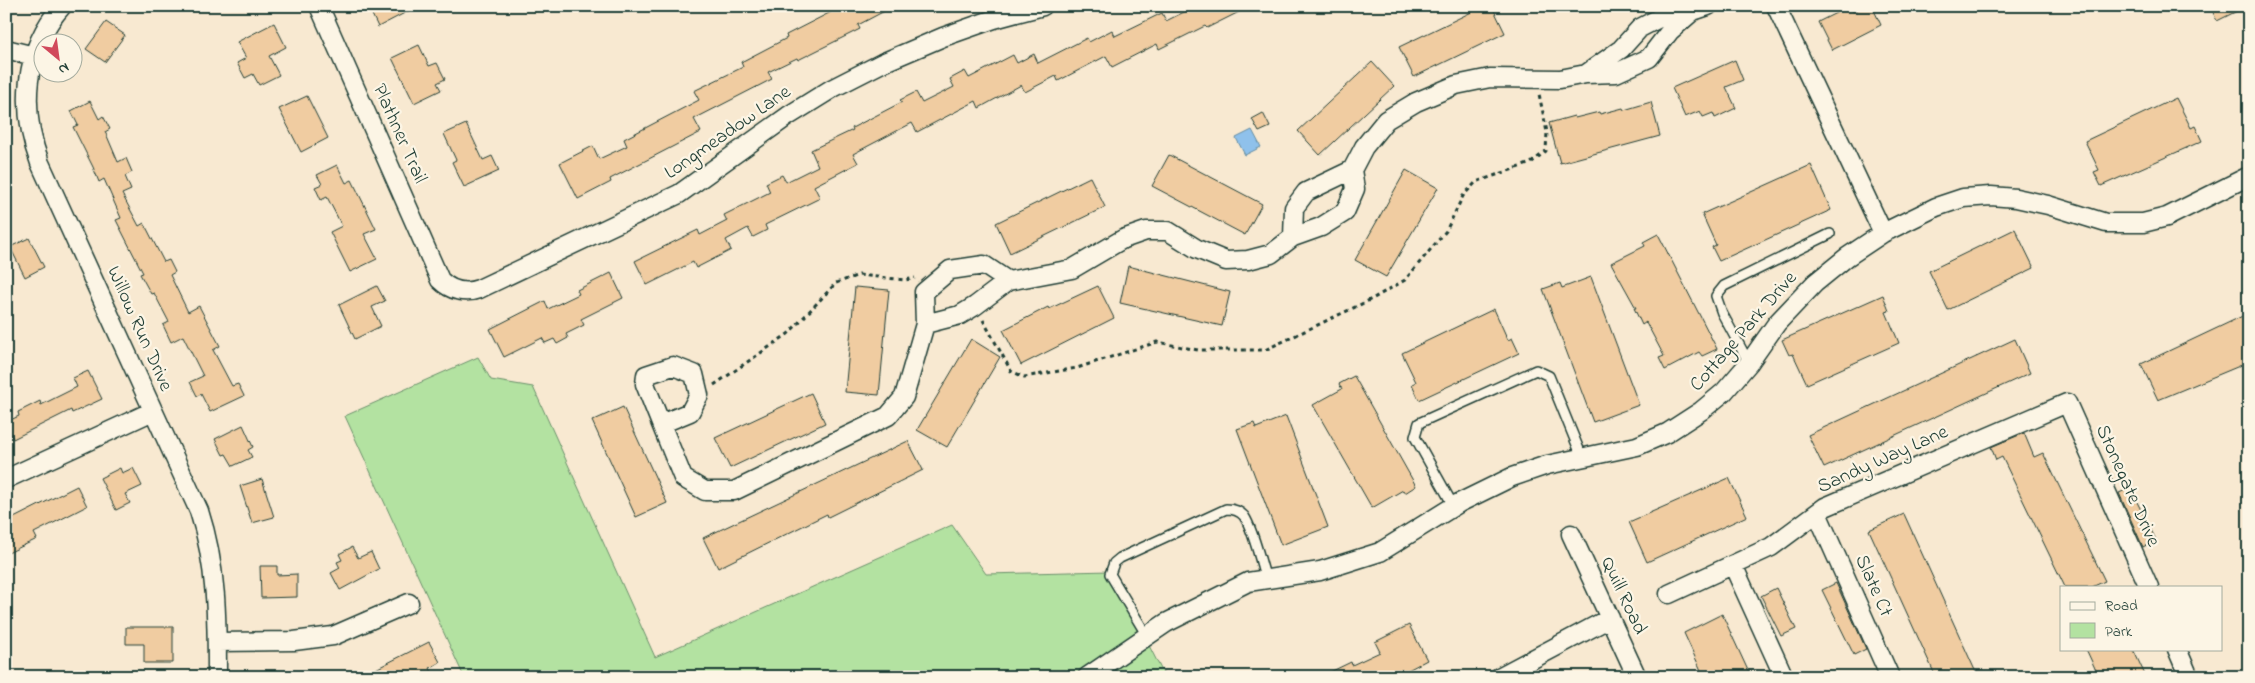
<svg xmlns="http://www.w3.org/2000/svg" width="2255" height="683" viewBox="0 0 2255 683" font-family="'Indie Flower',sans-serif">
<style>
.green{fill:#b3e2a1;stroke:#69906a}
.water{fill:#8fc1eb;stroke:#628ca2}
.building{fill:#f0cca1;stroke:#1f3d34}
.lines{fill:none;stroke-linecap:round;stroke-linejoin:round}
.lane-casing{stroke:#1f3d34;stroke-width:12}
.street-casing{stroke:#1f3d34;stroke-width:21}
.path{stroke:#1f3d34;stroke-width:3;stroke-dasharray:4 4;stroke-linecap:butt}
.lane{stroke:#fcf5e5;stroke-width:9}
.street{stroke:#fcf5e5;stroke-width:18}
.labels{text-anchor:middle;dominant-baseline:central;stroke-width:4.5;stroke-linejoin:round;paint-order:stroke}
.street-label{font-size:20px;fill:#1f3d34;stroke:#fcf5e5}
</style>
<rect width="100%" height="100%" fill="#f8e9d1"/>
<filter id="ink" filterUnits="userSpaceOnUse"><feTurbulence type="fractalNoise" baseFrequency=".02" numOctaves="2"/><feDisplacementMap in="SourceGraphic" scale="10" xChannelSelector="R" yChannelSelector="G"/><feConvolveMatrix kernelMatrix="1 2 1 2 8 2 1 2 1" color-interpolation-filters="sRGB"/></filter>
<g filter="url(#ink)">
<path class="green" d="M478,357l13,23 42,7 122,270 297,-132 34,49 125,-3 54,106h-701l-119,-261z"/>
<path class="water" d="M1252,130l9,17 -16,8 -9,-17z"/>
<path class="building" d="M368,6h50l-40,21z
M828,6h66l-36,19 2,4 -62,31 -1,-2 -29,14 4,7 -78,40 7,13 -91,47 1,3 -33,17 -18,-36 33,-17 6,13 28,-13 -3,-7 75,-39 -5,-9 49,-24 -2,-5 46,-24 -1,-3 45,-23z
M1196,6h55l-44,22 -2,-2 -46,23 -2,-5 -45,23 -6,-11 -48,25 -2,-5 -31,16 -4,-7 -42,23 -3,-7 -59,31 -5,-9 -59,31 5,9 -44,23 6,12 -55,27 2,5 -14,7 -5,-9 -22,12 5,10 -35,18 -3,-6 -46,23 -12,-24 63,-31 2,5 27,-14 -3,-6 46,-23 -4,-9 16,-8 4,7 32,-16 -7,-16 42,-20 -1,-2 50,-26 -2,-2 16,-8 6,11 32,-16 -4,-8 15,-8 4,7 44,-23 4,8 17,-9 4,9 49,-25 2,4 23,-12 3,6 47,-23 4,8z
M1484,6h8l13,27 -91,44 -15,-30z
M1850,6l3,6 12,-6h7l9,19 -49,25 -14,-28z
M2210,6h37l-30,15z
M106,22l19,13 -20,27 -19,-13z
M274,23l12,24 -17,9 10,19 -20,10 -6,-11 -8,4 -8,-15 9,-5 -9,-16z
M419,45l10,21 8,-3 8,16 -8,4 4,7 -27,13 -22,-45z
M1735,60l8,20 -17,7 10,21 -21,10 -2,-5 -10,4 -3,-6 -15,6 -13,-29z
M1372,62l22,24 -74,69 -22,-24z
M307,96l21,42 -27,14 -22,-43z
M2176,98l15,30 4,-2 7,15 -101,45 -7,-14 5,-2 -14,-29z
M90,101l9,18 4,-3 7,13 -5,3 2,4 11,26 8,-4 6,14 -7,4 6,14 -9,4 17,32 5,-3 20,39 5,-2 6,12 -5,3 18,37 11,-6 21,40 -7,4 19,36 6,-2 6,12 -34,16 -9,-18 -4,2 -7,-14 13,-6 -20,-40 -12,6 -8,-17 6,-3 -15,-29 -3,1 -11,-20 3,-1 -27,-53 5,-2 -17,-39 -5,3 -6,-15 -20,-40 5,-2 -7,-14z
M1651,102l9,34 -100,27 -11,-40 25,-7 1,2 24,-6 1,2 23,-6 1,2z
M1263,113l7,14 -11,5 -7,-13z
M466,124l17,36 9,-4 7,15 -35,16 -12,-25 4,-2 -12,-26z
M1169,155l93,49 -17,31 -93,-49z
M337,165l9,18 6,-3 24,49 -12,5 13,25 -27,13 -20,-40 12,-6 -15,-29 -6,3 -6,-13 7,-3 -5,-9z
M1811,165l20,45 -112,51 -7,-14 4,-2 -14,-31z
M1406,170l32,18 -52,89 -31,-17z
M1090,177l15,30 -95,46 -14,-30z
M2015,229l19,39 -86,42 -19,-39z
M1658,234l59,115 -15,7 -3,-4 -34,18 -6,-12 5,-2 -18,-34 -4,3 -8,-17h2l-25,-45 34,-17 -2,-4z
M29,238l15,29 -19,10 -15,-30z
M1128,266l102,26 -8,34 -102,-23z
M611,273l12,25 -42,21 3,6 -18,9 2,4 -11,6 -3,-5 -9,4 -3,-5 -38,19 -14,-28 55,-28 3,8 31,-15 -2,-4z
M1591,277l48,128 -46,17 -50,-133 17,-6 2,5z
M377,286l8,15 -13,6 9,19 -26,13 -16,-34z
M1098,286l16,32 -93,47 -18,-35 45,-23 1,2z
M855,287l34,3 -10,105 -34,-3z
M1883,295l6,16 -3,1 13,31 -92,41 -14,-30 -4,1 -7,-15z
M1494,309l14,31 4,-2 7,15 -100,47 -7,-16 4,-2 -14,-29z
M2249,313v49l-91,38 -17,-36z
M971,339l29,18 -53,90 -30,-17z
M2015,339l15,34 -206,95 -16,-33z
M88,371l14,28 -30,14 -1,-3 -58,29 -7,-17 13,-6 -1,-4 22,-11 1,4 36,-18 -4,-9z
M1354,376l62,110 -11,7 -2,-3 -31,18 -59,-103 29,-16 -3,-5z
M811,393l14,30 -95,45 -15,-30z
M623,407l44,96 -31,14 -44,-96z
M1286,416l42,111 -47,18 -44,-116 17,-6 2,5z
M243,425l10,22 -5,3 4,7 -19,9 -7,-12 -3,1 -8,-16z
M2024,433l10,24 9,-4 62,128 -13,6h-27l-63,-130 -6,3 -5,-13z
M908,441l15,29 -95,47 -1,-3 -109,54 -15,-30z
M120,468l2,5 11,-5 9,18 -17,8 5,9 -14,7 -16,-32z
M1729,478l18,38 -100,46 -18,-40z
M262,479l12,38 -22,6 -12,-37z
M77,486l10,20 -53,27 3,6 -31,15v-32z
M2130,488l26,52 -13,7 -24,-54z
M1904,514l74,163h-42l-67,-147z
M352,547l6,11 13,-6 8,17 -39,21 -9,-17 9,-5 -3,-6 5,-2 -3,-6z
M260,566h17v9l20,-1v23l-36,1z
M1836,583l30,66 -12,6 -32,-65z
M1776,588l20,41 -15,7 -20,-40z
M1722,614l29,63h-47l-20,-44z
M1409,625l18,35 -32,17h-75l31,-15 1,3 28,-13 -5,-10z
M126,627h47v36h-29v-19h-18z
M429,642l11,20 -10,6 4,9h-74z
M2086,649h47l13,28h-47z"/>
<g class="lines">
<g class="lane-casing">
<path id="lane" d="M1749,363l-27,-50 -6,-17 8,-10 106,-52
M1454,507l-39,-70 4,-14 117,-53 13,6 33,81
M1147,636l-37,-62 4,-11 6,-5 106,-49c7,0 13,1 18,7 9,13 17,47 22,64"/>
</g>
<g class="street-casing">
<path id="street" d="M62,6c-39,44 -42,104 -22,157l159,348c18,55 18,108 18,166
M319,6l121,274c11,11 25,14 39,9l200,-95 109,-78 45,-28 49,-25 61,-26 51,-18 49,-13
M1776,6l107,227
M6,49l28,7
M1586,74l35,-25 19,-21 27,-14 26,-3 15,-5
M1293,237l1,-29 12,-16 46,-22
M925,324l35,-9 15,-9 33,-25 64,-12 51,-30 23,-8h22l29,18 29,12 22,-1 23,-6 22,-17 28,-10 24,-15 10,-23 -3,-19 12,-23 22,-27 30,-18 40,-17 34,-7 70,1 26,-5 30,-1 33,-15 21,-27 23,-20
M661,424l-16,-40 1,-9 27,-9 21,8 5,21 -9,17 -29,12 22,54 22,13h29l154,-75 16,-19 21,-73 -1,-32 26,-22 34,-5 24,16
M6,479l147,-68
M1817,513l73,164
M1571,534l66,143
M1733,565l51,112
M1669,594l102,-47 54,-40 242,-104 82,184
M217,642l77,-1 39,-5 76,-33
M2177,649l12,28
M1087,677l79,-54 82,-41 72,-11 60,-19 79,-49 53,-26 35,-12 90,-19 30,-13 34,-22 23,-19 25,-29 28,-40 38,-40 32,-26 36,-24 53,-26 27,-9 28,-2 25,2 32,7 58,18h37l24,-6 82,-41
M1499,677l111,-59"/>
</g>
<path class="path" d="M983,320l28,51 13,6 53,-9 80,-26 41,8h67l107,-51 33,-19 41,-49 17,-35 13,-14 55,-19 15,-12 1,-19 -8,-38
M714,385l74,-51 48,-51 23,-8 46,5 10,-2"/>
<use href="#lane" class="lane"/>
<use href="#street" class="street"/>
</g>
</g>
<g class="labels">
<g class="street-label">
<text transform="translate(728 133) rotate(-35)">Longmeadow Lane</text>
<text transform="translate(399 134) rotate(66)">Plathner Trail</text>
<text transform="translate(139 329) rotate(66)">Willow Run Drive</text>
<text transform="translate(1744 332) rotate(-49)">Cottage Park Drive</text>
<text transform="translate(1883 460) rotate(-24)">Sandy Way Lane</text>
<text transform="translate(2127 486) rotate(66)">Stonegate Drive</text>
<text transform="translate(1873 586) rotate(66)">Slate Ct</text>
<text transform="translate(1623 596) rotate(65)">Quill Road</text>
</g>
</g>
<rect width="2255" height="683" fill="none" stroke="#fcf5e5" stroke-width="25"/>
<rect x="12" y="12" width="2230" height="658" fill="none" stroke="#1f3d34" stroke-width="2" filter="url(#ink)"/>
<rect x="2060" y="586" width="162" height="65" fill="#fcf5e5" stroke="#a4ab9e"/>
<rect x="2070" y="602" width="25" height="8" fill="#fcf5e5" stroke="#a4ab9e"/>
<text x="2105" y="610" font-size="15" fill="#1f3d34">Road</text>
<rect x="2070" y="623" width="25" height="15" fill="#b3e2a1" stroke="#a4ab9e"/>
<text x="2105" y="636" font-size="15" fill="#1f3d34">Park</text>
<g transform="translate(58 58) rotate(151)"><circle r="24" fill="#fcf5e5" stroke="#a4ab9e"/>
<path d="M0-4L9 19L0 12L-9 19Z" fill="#d1495b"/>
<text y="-8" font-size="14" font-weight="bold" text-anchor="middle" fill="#1f3d34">N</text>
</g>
</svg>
